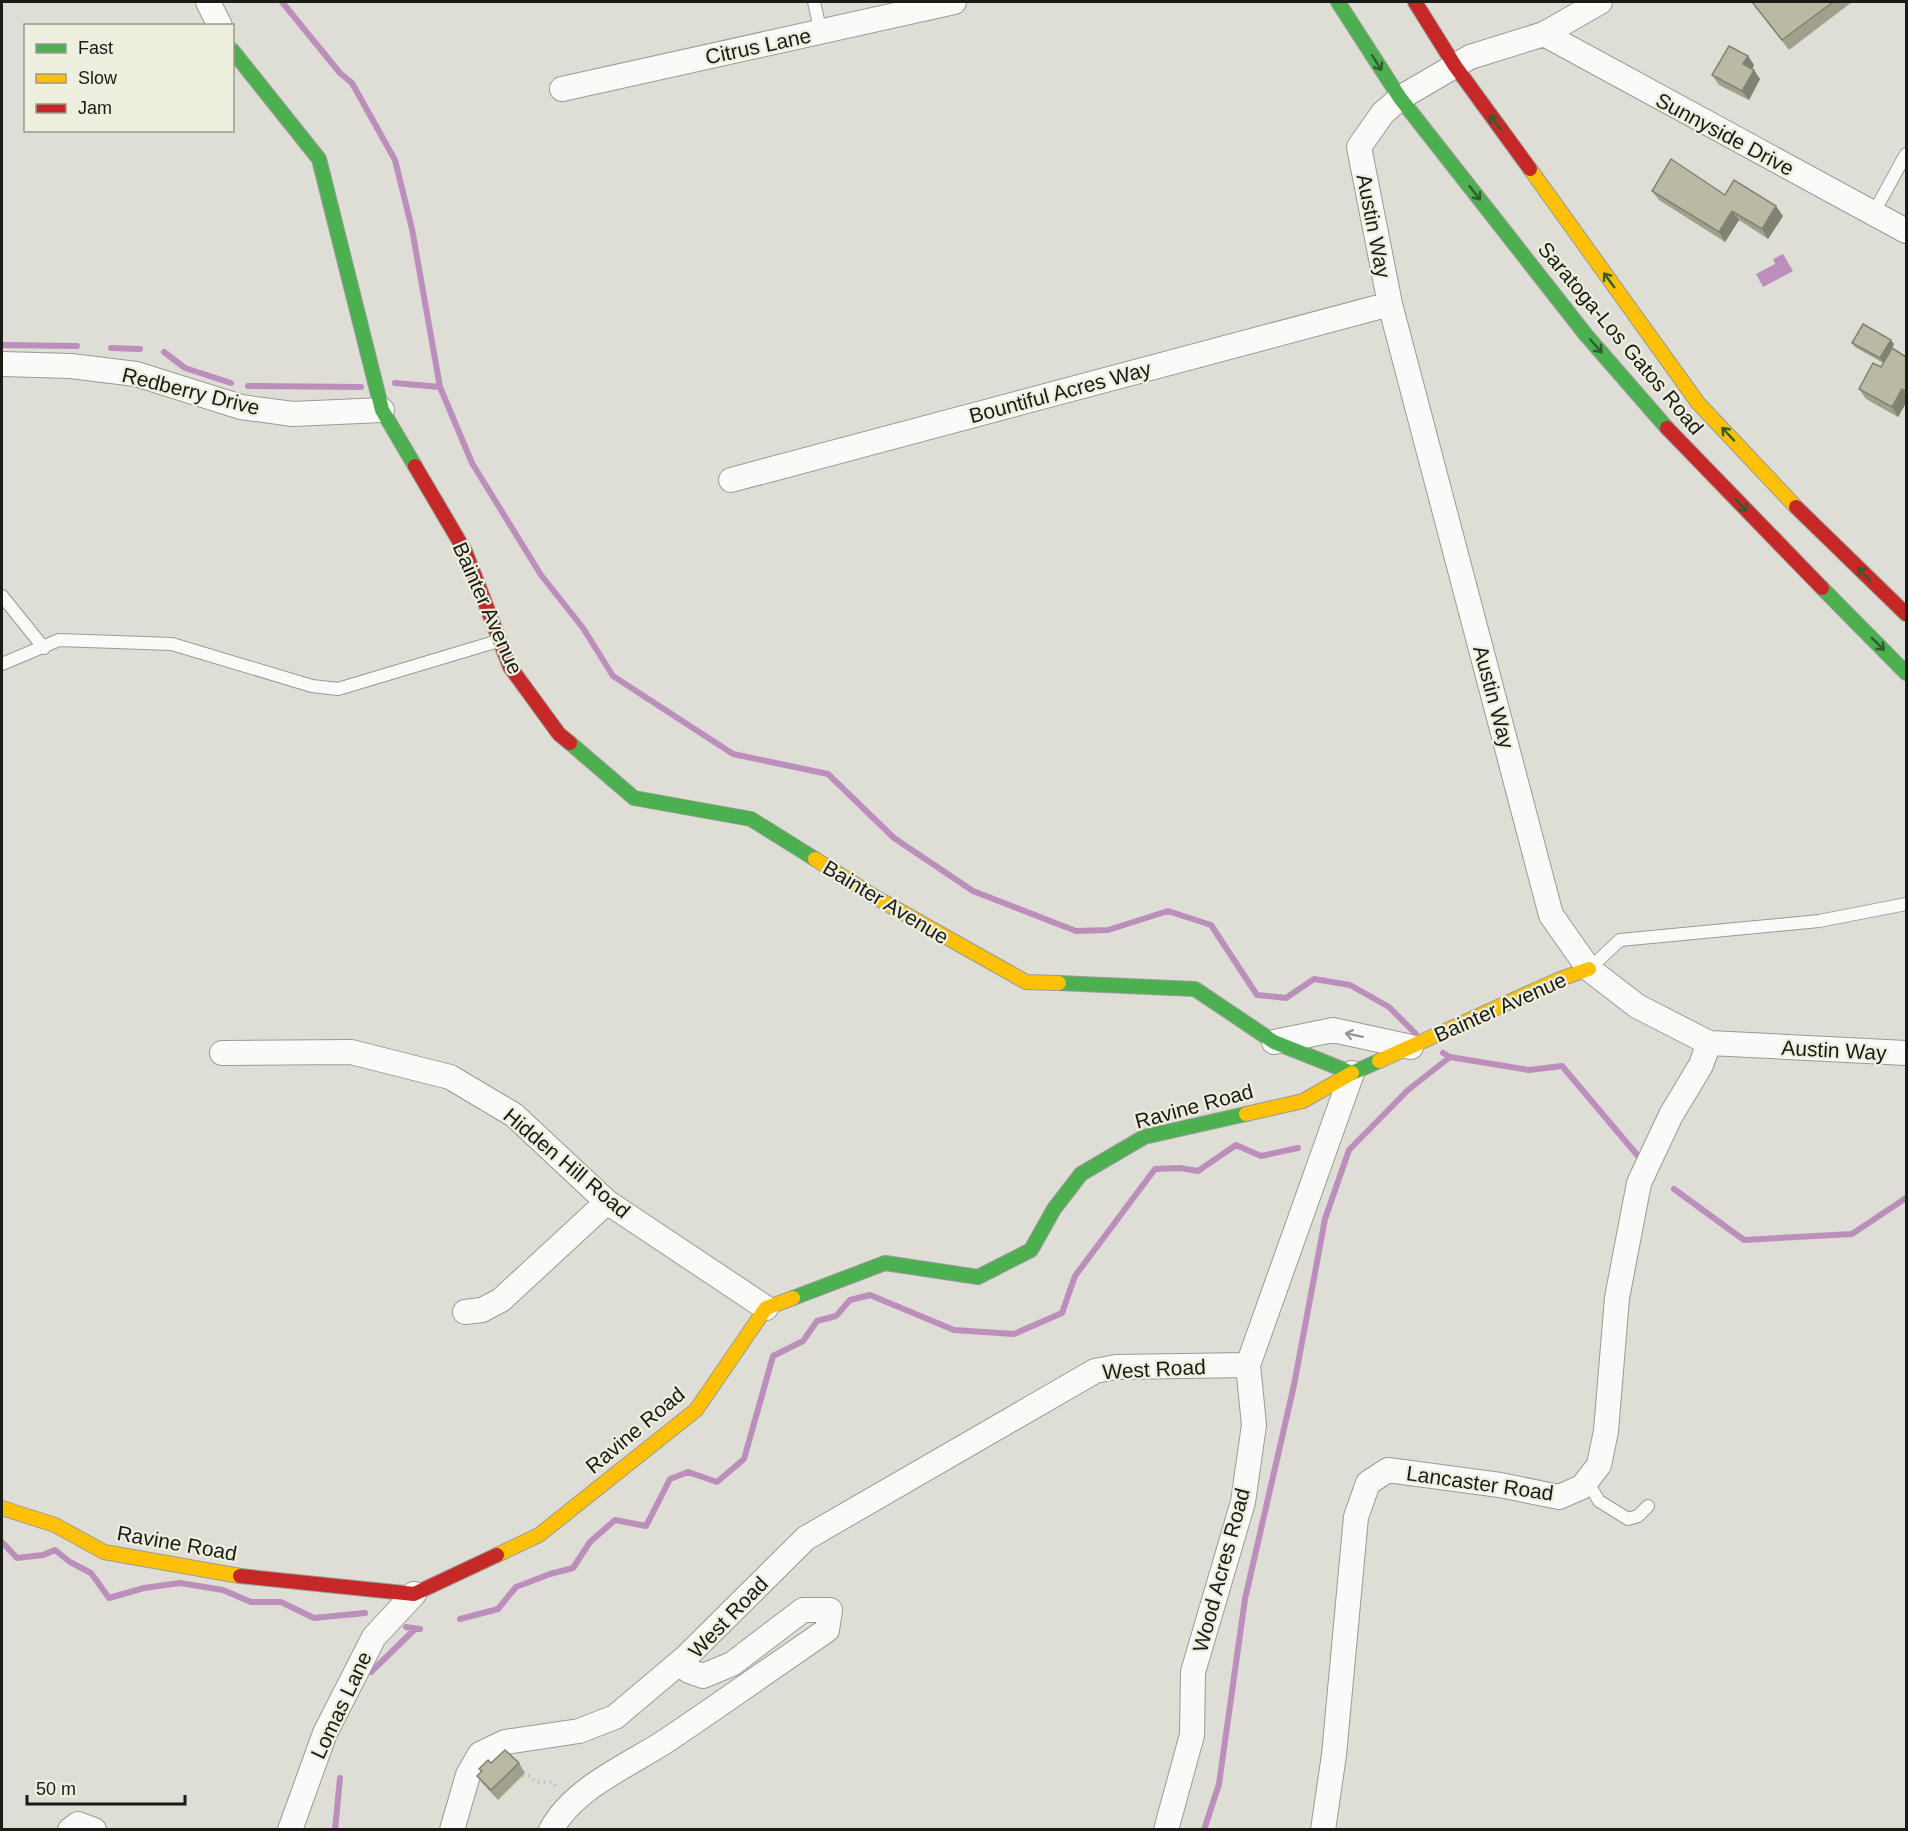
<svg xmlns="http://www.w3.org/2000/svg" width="1908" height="1831" viewBox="0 0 1908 1831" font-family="Helvetica,sans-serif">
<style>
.water{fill:#bc8ebb}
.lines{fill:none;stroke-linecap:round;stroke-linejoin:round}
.stream{stroke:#bc8ebb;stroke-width:6}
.lane-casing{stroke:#9b9b95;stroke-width:14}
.street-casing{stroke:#9b9b95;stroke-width:26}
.fast-casing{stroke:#9b9b95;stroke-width:16}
.slow-casing{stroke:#9b9b95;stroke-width:16}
.jam-casing{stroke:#9b9b95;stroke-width:16}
.path{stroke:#c0c0be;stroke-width:4;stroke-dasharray:1.5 4.5;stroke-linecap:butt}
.lane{stroke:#fafaf9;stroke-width:12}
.street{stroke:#fafaf9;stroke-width:24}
.fast{stroke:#4caf50;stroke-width:14}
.slow{stroke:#ffc107;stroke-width:14}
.jam{stroke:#c62828;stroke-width:14}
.wall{fill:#a0a08d}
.shaded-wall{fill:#828273}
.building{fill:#babaa4;stroke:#828273;stroke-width:1.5}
.oneway{stroke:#305e30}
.oneway2{stroke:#959692}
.labels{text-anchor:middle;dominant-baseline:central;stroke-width:4.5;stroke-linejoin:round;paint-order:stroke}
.street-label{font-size:21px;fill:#1a1b15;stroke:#eeefdf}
</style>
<rect width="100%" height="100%" fill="#deded6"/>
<path class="water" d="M1783,254l10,17 -30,16 -7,-13 19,-10 -2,-5z"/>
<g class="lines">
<path class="stream" d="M282,2l58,71 12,10 43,77 17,69 28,158 32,76 69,112 42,53 30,48 120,78 95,20 66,64 79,53 103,40 32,-1 60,-19 43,14 46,70 29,3 28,-19 36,6 39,22 27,27
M2,345l75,1
M111,348l29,1
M164,352l21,16 46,15
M395,383l45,4
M248,386l113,1
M1443,1053l7,4 79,13 33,-4 76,90
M1674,1189l70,51 108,-6 54,-36
M2,1542l15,16 26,-3 12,-5 15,12 21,11 18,25 35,-10 36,-5 43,7 28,12h30l33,16 51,-5
M460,1619l38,-10 18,-22 34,-13 23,-6 17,-26 25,-22 31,6 24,-47 18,-7 29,10 27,-23 29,-103 30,-15 14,-20 19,-5 14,-16 20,-5 84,35 60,4 48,-21 13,-37 80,-107 25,-1 18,3 38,-26 25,11 37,-8
M406,1627l14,2
M371,1672l43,-42
M335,1830l5,-52
M1204,1830l15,-46 26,-185 49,-214 31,-166 24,-69 59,-60 42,-33"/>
<g class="lane-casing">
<path id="lane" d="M814,2l7,31
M1873,214l33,-60
M2,596l42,52
M2,664l57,-24 113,4 140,42 26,3 160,-48
M1590,968l30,-28 199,-19 87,-17
M1587,1481l12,20 29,18 10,-3 10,-10"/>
</g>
<g class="street-casing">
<path id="street" d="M208,2l12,24
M1600,2l-56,32 -74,23 -70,41 -17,15 -24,34 31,157 161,611 38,54 48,37 72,37 197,10
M1544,34l362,197
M562,89l392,-87
M2,364l69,2 65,8 105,33 52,7 89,-4
M731,480l659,-176
M1274,1042l59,-12 78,17
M222,1053l129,-1 99,25 64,38 93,87 159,106
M465,1312l17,-2 19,-10 106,-98
M70,1830l8,-6 16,6
M290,1830l35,-97 49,-96 40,-43
M452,1830l16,-55 12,-21 25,-12 74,-11 36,-14 70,-59
M551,1830c23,-43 79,-65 118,-91 53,-36 106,-73 158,-109l3,-20h-27l-71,54 -29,12 -14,-5 -4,-13 121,-120 289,-167 21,-4 132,-2
M1166,1830l26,-95 1,-63 50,-170 11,-77 -6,-60 104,-292
M1323,1830l11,-75 22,-238 12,-34 20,-13 112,15 59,12 23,-10 17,-22 7,-34 11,-133 22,-115 32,-68 30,-50 8,-22"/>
</g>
<g class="fast-casing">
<path id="fast" d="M1338,2l62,96 186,237 81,93
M232,50l87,109 63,251 33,56
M1822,588l84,85
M570,743l64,55 117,21 64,40
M1059,983l136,6 79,53 78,31 27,-12
M793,1298l92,-35 93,14 53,-27 23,-41 27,-35 63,-37 102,-23"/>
</g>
<g class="slow-casing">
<path id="slow" d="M1530,169l168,234 98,104
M815,859l60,38 151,85 33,1
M1379,1061l181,-82 29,-10
M1246,1114l57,-13 49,-28
M2,1508l53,17 49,27 136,24
M497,1555l42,-20 157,-125 70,-102 27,-10"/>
</g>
<g class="jam-casing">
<path id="jam" d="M1415,2l40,64 75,103
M1667,428l155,160
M415,466l50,85 45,116 49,67 11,9
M1796,507l110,107
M240,1576l174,18 83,-39"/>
</g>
<path class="path" d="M522,1776h7l7,6h17l4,7"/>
<use href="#lane" class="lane"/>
<use href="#street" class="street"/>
<use href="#fast" class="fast"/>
<use href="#slow" class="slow"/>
<use href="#jam" class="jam"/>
</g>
<path class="wall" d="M1752,2h100l-63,48z
M1748,56l6,9 -2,4 8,10 -11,21 -30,-15 -7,-10z
M1652,191l73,4 58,21 -15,23 -29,-19 -14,22 -66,-42z
M1852,343l42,1 -2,5 14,8v46l-8,14 -32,-18 -7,-10 22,-22 2,-4 -28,-16z
M491,1763h28l6,10 -27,27 -14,-15 -7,-9 4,-4 -2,-3z"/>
<path class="shaded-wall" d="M1748,56l6,9 -4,9 -7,-10z
M1754,70l6,9 -11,21 -7,-9z
M1776,206l7,10 -15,23 -6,-10z
M1732,211l7,9 -14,22 -6,-10z
M1891,340l3,4 -10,19 -4,-5z
M1902,389l4,6v8l-8,14 -6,-10z"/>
<path class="building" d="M1752,2h81l-51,38z
M1729,46l19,10 -5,8 11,6 -12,21 -30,-16z
M1671,159l54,36 9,-15 42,26 -14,23 -30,-18 -13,21 -67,-41z
M1863,324l28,16 -11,18 -28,-15z
M1892,348l14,9v34l-4,-2 -10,18 -33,-18 14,-26 8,4z
M505,1750l14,13 -28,27 -14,-14 5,-5 -3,-2 9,-9 3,3z"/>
<defs><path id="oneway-shaft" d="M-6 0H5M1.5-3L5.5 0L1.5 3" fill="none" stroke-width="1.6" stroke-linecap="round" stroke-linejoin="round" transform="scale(1.5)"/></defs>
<g class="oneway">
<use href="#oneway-shaft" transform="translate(1377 63) rotate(58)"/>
<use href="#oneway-shaft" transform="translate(1495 122) rotate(-126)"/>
<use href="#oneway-shaft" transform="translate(1475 193) rotate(52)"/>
<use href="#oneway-shaft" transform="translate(1609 280) rotate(-126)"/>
<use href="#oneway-shaft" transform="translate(1596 346) rotate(49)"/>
<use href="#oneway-shaft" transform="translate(1728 434) rotate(-133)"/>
<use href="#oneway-shaft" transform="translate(1741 505) rotate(45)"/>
<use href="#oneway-shaft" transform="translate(1864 574) rotate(-136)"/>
<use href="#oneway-shaft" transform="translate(1878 644) rotate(45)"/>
</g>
<use class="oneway2" href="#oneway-shaft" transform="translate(1354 1035) rotate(-168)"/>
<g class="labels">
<g class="street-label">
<text transform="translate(758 46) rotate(-12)">Citrus Lane</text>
<text transform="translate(1725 134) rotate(28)">Sunnyside Drive</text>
<text transform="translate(1374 226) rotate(79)">Austin Way</text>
<text transform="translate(1621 338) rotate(50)">Saratoga-Los Gatos Road</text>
<text transform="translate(191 391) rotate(14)">Redberry Drive</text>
<text transform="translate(1060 392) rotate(-15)">Bountiful Acres Way</text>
<text transform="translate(488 608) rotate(66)">Bainter Avenue</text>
<text transform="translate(1494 697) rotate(75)">Austin Way</text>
<text transform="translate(886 902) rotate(31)">Bainter Avenue</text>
<text transform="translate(1500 1007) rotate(-24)">Bainter Avenue</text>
<text transform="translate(1834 1050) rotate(3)">Austin Way</text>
<text transform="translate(1194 1106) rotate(-15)">Ravine Road</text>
<text transform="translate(567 1163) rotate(40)">Hidden Hill Road</text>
<text transform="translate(1154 1369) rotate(-3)">West Road</text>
<text transform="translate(635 1430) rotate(-40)">Ravine Road</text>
<text transform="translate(1480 1483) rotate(8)">Lancaster Road</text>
<text transform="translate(177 1543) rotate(10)">Ravine Road</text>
<text transform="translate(1221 1570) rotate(-75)">Wood Acres Road</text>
<text transform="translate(728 1617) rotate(-46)">West Road</text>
<text transform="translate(341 1705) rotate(-65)">Lomas Lane</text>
</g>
</g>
<rect width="1908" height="1831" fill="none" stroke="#1a1b15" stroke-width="6"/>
<rect x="24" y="24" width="210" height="108" fill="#eeefdf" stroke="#999a8e" stroke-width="1.5"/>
<rect x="36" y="44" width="30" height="9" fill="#4caf50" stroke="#999a8e" stroke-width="1.5"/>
<text x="78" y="54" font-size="18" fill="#1a1b15">Fast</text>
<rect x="36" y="74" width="30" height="9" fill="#ffc107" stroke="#999a8e" stroke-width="1.5"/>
<text x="78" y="84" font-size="18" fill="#1a1b15">Slow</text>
<rect x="36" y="104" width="30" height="9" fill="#c62828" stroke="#999a8e" stroke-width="1.5"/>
<text x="78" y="114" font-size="18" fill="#1a1b15">Jam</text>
<path d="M27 1795v9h158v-9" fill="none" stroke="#1a1b15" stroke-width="3"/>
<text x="36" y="1795" font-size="18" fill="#1a1b15" stroke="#eeefdf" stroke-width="4.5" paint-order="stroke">50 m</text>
</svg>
